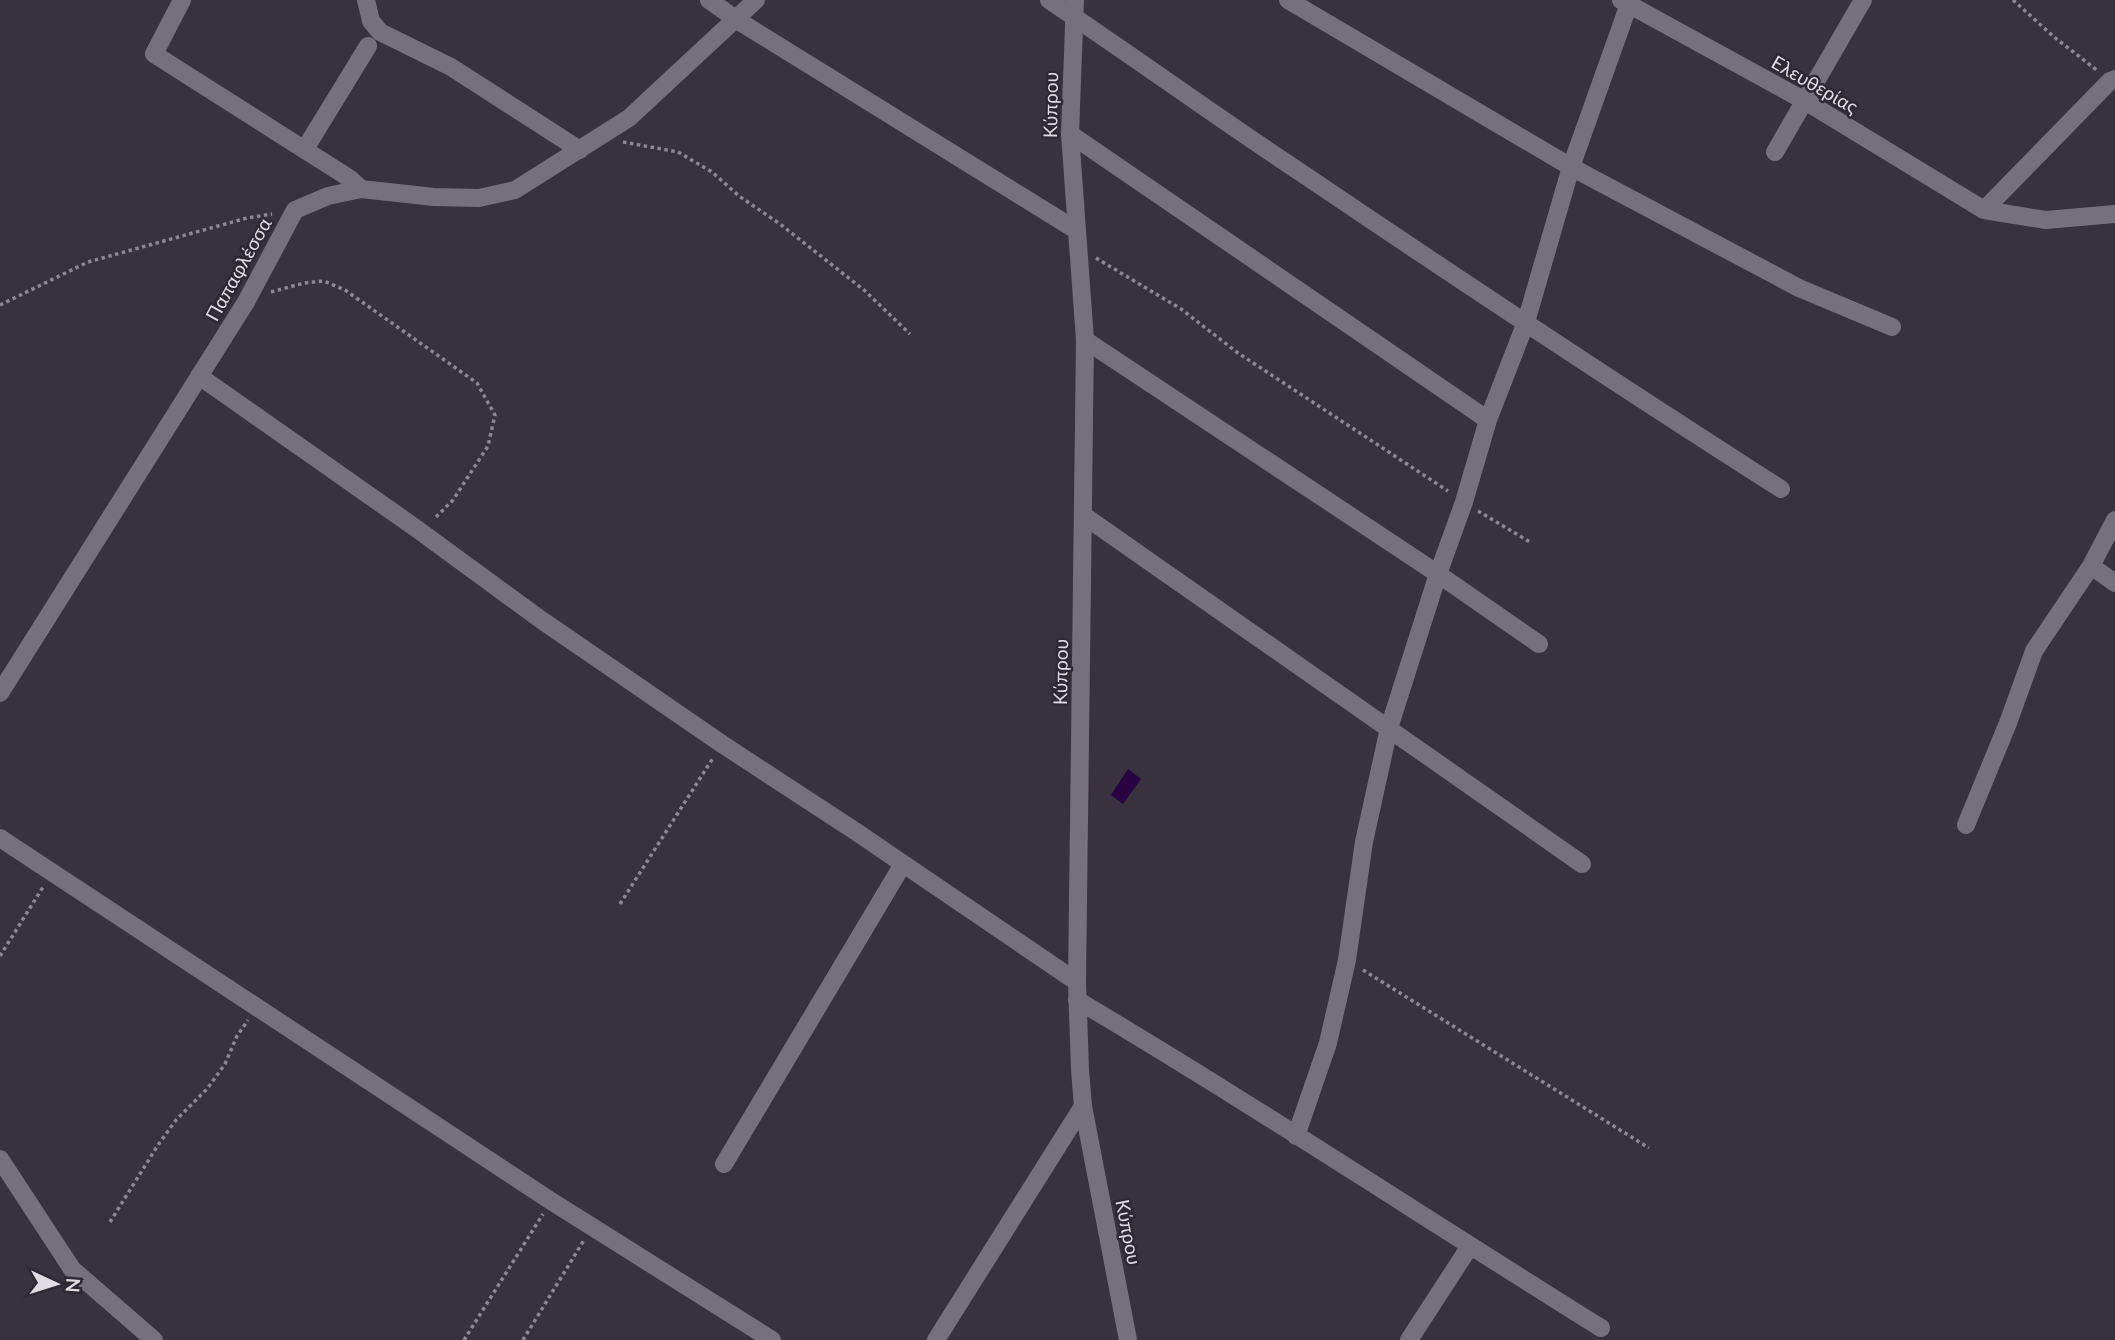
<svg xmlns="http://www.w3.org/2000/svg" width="2115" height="1340" viewBox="0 0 2115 1340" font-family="Lato,sans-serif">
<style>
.water{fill:#280342}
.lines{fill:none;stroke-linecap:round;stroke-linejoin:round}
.path{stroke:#8c8891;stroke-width:3.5;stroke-dasharray:3.5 3.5;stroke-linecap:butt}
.street{stroke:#76707d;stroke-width:18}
.secondary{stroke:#76707d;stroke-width:18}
.labels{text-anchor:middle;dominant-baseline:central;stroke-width:5;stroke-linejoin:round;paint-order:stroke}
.street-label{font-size:19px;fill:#dedbe3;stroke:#2d2833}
</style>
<rect width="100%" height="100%" fill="#37323d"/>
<path class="water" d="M1128,769l13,10 -18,25 -12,-9z"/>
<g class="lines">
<path class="path" d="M2013,0l41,37 44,34
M623,142l55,10 34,20 27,24 41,28 84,66 46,44
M1096,258l85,51 57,44 210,138
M271,292l33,-9 20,-2 21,9 132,93 18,32 -7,31 -35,54 -19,19
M0,305l88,-43 159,-44 25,-4
M1478,511l52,31
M620,904l93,-146
M0,956l43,-69
M1363,970l286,178
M110,1222l48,-77 18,-25 31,-31 18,-25 12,-28 11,-16
M464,1340l79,-126
M523,1340l61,-100"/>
<path class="street" d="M182,0l-28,54 195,124 12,11
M366,0l5,21 9,11 71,35 129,83
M709,0l28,20 339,210
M1049,0c85,57 168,117 254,174 158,107 317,212 478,315
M1288,0l283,167 228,121 93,39
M1621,0l184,101 179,109 62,10 69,-6
M1070,134l418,286
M305,149l63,-103
M1775,152l88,-152
M1984,210l126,-129 5,-2
M1085,340l353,234 101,70
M199,376l218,153 123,90 182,125 133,87 222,151
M1083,515l499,349
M2091,566l24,17
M0,693l246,-391 49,-92 33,-14 33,-7 73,8 45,1 36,-8 114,-72 127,-118
M1966,825l42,-102 26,-72 57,-85 24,-46
M0,838l551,363 221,139
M1077,1000c177,105 349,219 524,328
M1296,1136l32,-93 19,-83 17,-118 25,-114 49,-154 26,-72 24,-82 38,-98 45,-155 58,-163
M0,1159l72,110 82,71
M724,1164l179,-300
M936,1340l147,-234
M1409,1340l61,-94"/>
<path class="secondary" d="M1075,0l-5,134 15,206 -8,642 3,88 3,36 45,234"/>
</g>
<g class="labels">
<g class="street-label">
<text transform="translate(1815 84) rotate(30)">Ελευθερίας</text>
<text transform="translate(1050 105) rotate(-89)">Κύπρου</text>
<text transform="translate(238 269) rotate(-61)">Παπαφλέσσα</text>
<text transform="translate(1060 672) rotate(-89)">Κύπρου</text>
<text transform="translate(1129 1232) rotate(79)">Κύπρου</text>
</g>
</g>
<g transform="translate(56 1284) rotate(94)" stroke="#2d2833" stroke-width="5" paint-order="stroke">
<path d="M0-5L12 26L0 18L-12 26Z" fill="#dedbe3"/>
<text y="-10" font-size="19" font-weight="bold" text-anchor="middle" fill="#dedbe3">N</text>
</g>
</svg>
